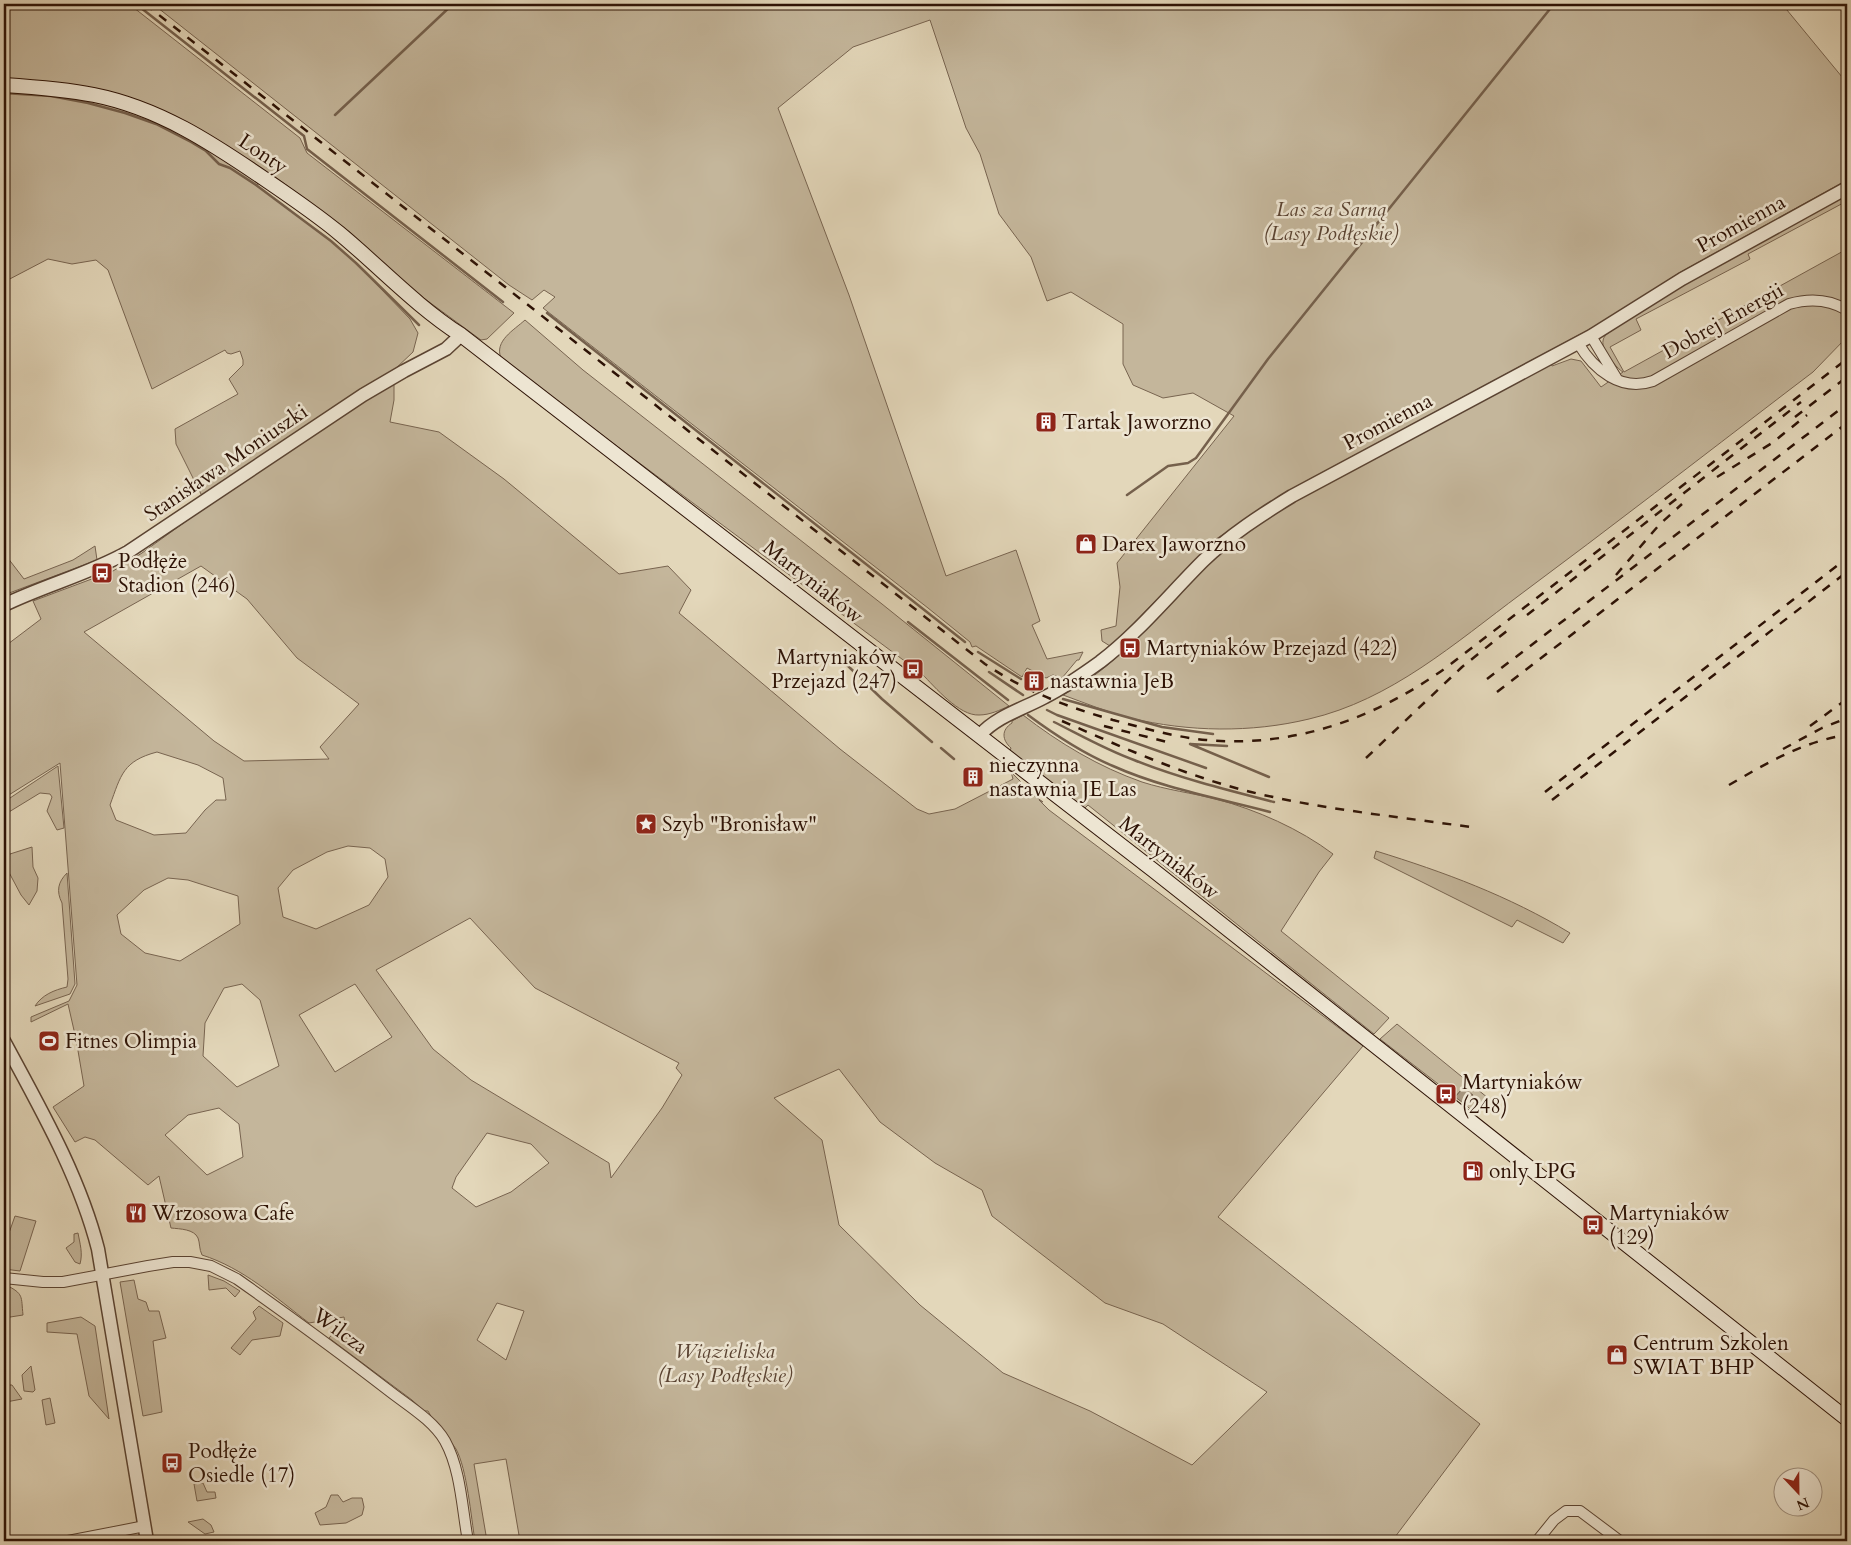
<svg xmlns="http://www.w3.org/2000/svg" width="1851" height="1545" viewBox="0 0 1851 1545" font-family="Cardo,serif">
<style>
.green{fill:#c4b69b;stroke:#786450;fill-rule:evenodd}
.water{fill:#a5947c;stroke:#75604c}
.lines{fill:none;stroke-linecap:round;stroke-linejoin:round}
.stream{stroke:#75604c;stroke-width:2.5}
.minor-casing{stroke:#5a4332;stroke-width:12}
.tertiary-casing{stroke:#5a4332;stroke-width:15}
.secondary-casing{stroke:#2d1205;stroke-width:16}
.minor{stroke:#ede5d2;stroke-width:10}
.tertiary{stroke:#ede5d2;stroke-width:12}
.secondary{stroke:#ede5d2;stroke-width:14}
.rail{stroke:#2d1205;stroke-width:2.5;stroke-dasharray:9 9;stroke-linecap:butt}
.labels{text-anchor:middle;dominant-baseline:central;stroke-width:5;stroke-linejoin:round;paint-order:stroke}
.street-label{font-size:21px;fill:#2d1205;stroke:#ede5d2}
.park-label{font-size:21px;font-style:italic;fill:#5a4332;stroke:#ede5d2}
.poi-label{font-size:21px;fill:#2d1205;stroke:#ede5d2;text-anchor:start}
</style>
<rect width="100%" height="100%" fill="#e3d7ba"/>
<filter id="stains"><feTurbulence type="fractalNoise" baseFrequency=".004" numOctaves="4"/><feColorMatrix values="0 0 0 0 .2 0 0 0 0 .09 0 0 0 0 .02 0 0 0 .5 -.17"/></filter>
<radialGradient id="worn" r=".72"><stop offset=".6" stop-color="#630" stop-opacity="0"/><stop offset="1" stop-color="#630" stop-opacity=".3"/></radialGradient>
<path class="green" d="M4,4h125l171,134 7,15 207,160 -27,26 -6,1 -75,-55 -55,-52 -77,-57 -18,9 75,56 25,22 54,56 8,14 -5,19 -19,18v30l-4,22 49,10 65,47 115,95 49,-8 23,24 -12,23 161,136 77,60 12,5 26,-5 58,-30 -2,-7 15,15 -1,2 18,13 -4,-2 10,10 314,236 -145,171 262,207 -88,117h-872l-14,-82 -32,5 13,77h-12c-4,-24 -8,-72 -19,-92 -9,-13 -21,-24 -28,-38h-4l-12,-11 -83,-62 9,-10 7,-5 -1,-6 -35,6c-34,-26 -66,-55 -107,-68 -3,-6 -2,-12 -4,-17 -4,-9 -18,-9 -27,-10l-12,-52 -11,9 -53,-45 -10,-3 -10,5 -22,-35 31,-21 -8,-47 -8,-35 -37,18v-5l38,-16 8,-16 -17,-222 -56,35v-151l37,-28 -8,-18 80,-30 29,-18 65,-47 -31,-62 -1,-15 63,-35 -9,-15 14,-14v-5l-3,-9 -9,3 -4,-1 -2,-3 -73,39 -44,-119 -12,-10 -24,4 -24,-5 -44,23zM201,566l46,33 50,59 62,46 -39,43 9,12 -85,2 -30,-20 -130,-109zM157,752l41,13 25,13 3,22h-10l-11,10 -19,23 -32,2 -38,-15 -6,-15c11,-30 13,-44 47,-53zM348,846l22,2 15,11 3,18 -19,28 -53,24 -33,-12 -5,-29 15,-18 34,-18zM168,878l20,2 50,16 2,28 -60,37 -35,-8 -24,-19 -4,-19 27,-25zM470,918l65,70 144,75 -3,5 6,7 -20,33 -51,70 -2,-15 -138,-83 -38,-31 -57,-79zM242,984l18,16 19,66 -42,21 -34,-31 2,-33 19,-35zM355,984l37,53 -57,35 -36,-57zM839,1069l41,53 55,41 47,27 10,26 113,87 58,21 104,68 -75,73 -102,-54 -87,-38 -83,-68 -81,-80 -17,-85 -48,-42zM219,1108l20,16 4,33 -36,18 -42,-40 23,-20zM487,1133l44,11 18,19 -38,29 -35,15 -24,-19 4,-11zM497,1303l27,8 -18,49 -29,-20z
M153,4h1629l65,79v97l-168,93 -76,49 -306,164 -81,53 -97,99 -9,8 -8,-5 -1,-11 15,-4 4,-39 -3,-24 117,-147 -41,-23 -30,5 -30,-13 -10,-21v-40l-52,-32 -24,9 -16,-44 -32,-43 -19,-60 -14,-26 -36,-108 -77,27 -75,61 71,187 97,281 70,-26 24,71 -8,4 15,34 36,-7 -4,8h-2l-15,18 -9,-3 -7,3 -19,-10 -5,9 -46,-31 -4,1 -2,-5 -42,-34 -385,-300 12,-11 -11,-7 -12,10 -23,-15z
M1847,194v7l-99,53 2,5 -114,60 5,11 -31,17 14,25 223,-123v88l-34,35 -25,19c-89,68 -178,137 -267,203 -66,49 -130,106 -212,125 -58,14 -120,13 -179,-1 -23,-6 -45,-15 -67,-23 55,-28 94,-81 138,-124 21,-20 45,-37 68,-55l281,-154 2,4 19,-7 10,2 20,26 22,-15c-6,-3 -22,-23 -20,-31 0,-3 2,-5 4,-7l47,-33z
M525,320l58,50 299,234 127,102c-9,4 -19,9 -30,9 -20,1 -44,-28 -57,-41l-383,-286 -38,-30c-7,-17 13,-28 24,-38z
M95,546l2,14 -93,35v-42l20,26 49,-19z
M1023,715c36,28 76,52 119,67 25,8 50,11 74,17 41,11 84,30 117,55l-14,18 -38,59 108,87 -15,16 -286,-229 -5,5 -73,-59 1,-3c-9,-8 -10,-18 1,-25v-2z
M58,766l6,62 -7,2 -10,-19 5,-14 -2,-3 -10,-1 -36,22v-13z
M32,847l1,20 5,11 -1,13 -8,14 -8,-10 -17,-32 6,-9z
M1376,851c68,21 133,45 194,82l-7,10 -46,-23 -5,7 -138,-69z
M67,873l8,111 -5,10 -35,12c7,-11 19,-16 32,-19l1,-8 -6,-76c-6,-12 -4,-21 5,-30z
M1397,1024l91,74 -13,16 -9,-9 7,-9 -10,-8 -8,9 -75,-58z
M15,1216l21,5 -16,50 -16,-2v-22z
M78,1233c2,11 5,20 2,31l-5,-2 -9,-14 8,-6v-8z
M208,1275l16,6 16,10 -5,6 -9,-9 -17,2z
M134,1280l4,19 8,3 3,9h10l7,27 -13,3 9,71 -19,4 -23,-134z
M6,1285c18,9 15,11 17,30l-19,3z
M259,1306l24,17 -3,13 -28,4 -12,15 -9,-7 25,-29 -3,-7z
M81,1317l14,9 14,93 -20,-23 -12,-62 -30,-2v-9z
M31,1366l4,24 -2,2 -9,-1 -2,-16z
M4,1385h8l10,14 -16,3z
M50,1398l5,25 -9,2 -4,-25z
M203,1483l4,9h8l1,6 -19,3 -3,-17z
M331,1495h7l5,7 9,-4h10l2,9 -2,8 -16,8 -26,2 -5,-12 11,-6z
M203,1519l8,6 3,7 -9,2 -17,-12z"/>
<path class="water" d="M1463,1088l10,7 -7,10 -11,-8z"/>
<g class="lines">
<path class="stream" d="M136,4l168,132 3,13 196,153
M4,93l47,3 37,7 37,10 31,11 35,18 15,9 13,13 11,4 26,17 75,56 25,22 63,62
M335,115l118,-111
M547,313l418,329
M1127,495l41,-29 20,-3 8,-5 72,-99 286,-355
M908,622l100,78
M978,652l43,27
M847,665l35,34 50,43
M989,672l34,23
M1063,699l99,28 51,7
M1047,710l10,5 149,53
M1028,715c27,20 54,38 85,51 49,22 104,32 157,46
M1054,722c26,13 52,28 80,38 45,18 93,30 140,42
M1227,746l-37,-2 79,33
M941,748l13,11"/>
<g class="minor-casing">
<path id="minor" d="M1591,336l26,43
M1578,343c16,27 43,49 75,38l136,-77c21,-6 40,-5 58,6
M4,1278l39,4h20l85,-16 25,-4h17l21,4 26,13c51,36 102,73 151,111 19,15 45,30 57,51 16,29 17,68 23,100
M68,1541l77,-15
M1537,1541l17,-21 12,-9h14l40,30"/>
</g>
<g class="tertiary-casing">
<path id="tertiary" d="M4,605c41,-20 85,-31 124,-53l235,-157 41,-24 42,-22 15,-14
M980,735c17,-19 43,-26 65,-38 20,-10 37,-22 55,-35 38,-29 69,-67 103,-101 27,-26 58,-46 89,-65l299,-160 91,-57 165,-91
M4,1041c36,67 75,134 94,208l49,292"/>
</g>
<g class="secondary-casing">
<path id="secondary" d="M4,85c30,2 60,4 90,10 65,13 118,48 172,85 25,17 50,34 73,53 41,34 77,73 122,102l692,535 694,549"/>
</g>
<use href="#minor" class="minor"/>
<use href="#tertiary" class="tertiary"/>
<use href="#secondary" class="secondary"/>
<path class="rail" d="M145,4l840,660c40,27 82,43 128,56 31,8 61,17 93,20 89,8 170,-22 241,-73l400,-308
M1795,417l52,-40
M1717,477l55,-34 35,-28
M1616,575l43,-50 23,-21
M1527,615l274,-213
M1487,679l360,-275
M1497,692l350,-269
M1062,721c62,27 124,55 189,71 74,18 151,25 226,36
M1104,726l63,16
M1810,726l37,-27
M1783,749l39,-21 25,-10
M1366,758l96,-91 51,-41
M1729,785c38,-22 75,-44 118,-50
M1545,792l302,-234
M1552,800l295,-228"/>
</g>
<defs>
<g id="building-square" transform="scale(1.125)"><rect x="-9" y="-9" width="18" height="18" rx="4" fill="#8f2418" stroke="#ede5d2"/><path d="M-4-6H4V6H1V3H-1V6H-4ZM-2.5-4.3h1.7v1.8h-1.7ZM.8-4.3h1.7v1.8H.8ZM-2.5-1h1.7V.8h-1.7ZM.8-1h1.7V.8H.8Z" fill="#fff"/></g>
<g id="shop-square" transform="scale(1.125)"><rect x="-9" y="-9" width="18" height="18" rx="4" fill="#8f2418" stroke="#ede5d2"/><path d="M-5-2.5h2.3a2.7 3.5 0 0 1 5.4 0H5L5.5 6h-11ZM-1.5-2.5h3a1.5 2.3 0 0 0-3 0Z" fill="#fff"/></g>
<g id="bus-square" transform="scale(1.125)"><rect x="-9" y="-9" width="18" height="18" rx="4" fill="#8f2418" stroke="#ede5d2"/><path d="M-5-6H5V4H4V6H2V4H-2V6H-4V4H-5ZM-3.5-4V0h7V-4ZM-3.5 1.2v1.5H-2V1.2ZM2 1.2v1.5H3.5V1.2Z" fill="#fff"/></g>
<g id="sight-square" transform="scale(1.125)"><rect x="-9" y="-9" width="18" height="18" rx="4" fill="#8f2418" stroke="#ede5d2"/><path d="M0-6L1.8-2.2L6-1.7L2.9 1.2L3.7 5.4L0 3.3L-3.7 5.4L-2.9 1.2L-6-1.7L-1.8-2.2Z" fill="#fff"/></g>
<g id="stadium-square" transform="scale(1.125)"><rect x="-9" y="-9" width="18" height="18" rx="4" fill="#8f2418" stroke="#ede5d2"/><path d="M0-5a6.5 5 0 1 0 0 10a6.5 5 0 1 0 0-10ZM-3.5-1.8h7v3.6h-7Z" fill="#fff"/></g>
<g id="fuel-square" transform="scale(1.125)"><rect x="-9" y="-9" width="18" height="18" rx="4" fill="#8f2418" stroke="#ede5d2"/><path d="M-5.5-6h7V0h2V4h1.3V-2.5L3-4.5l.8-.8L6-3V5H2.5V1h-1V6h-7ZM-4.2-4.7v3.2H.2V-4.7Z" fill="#fff"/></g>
<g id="restaurant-square" transform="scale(1.125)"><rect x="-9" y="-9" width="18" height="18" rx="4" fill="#8f2418" stroke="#ede5d2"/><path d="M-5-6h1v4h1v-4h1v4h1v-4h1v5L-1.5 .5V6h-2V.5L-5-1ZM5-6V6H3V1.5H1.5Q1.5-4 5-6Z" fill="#fff"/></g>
</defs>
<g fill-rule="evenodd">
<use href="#building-square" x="1046" y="422"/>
<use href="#shop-square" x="1086" y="544"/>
<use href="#bus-square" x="102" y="573"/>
<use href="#bus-square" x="1130" y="648"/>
<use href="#bus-square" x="913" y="669"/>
<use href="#building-square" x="1034" y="681"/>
<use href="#building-square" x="973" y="777"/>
<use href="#sight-square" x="646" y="824"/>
<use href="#stadium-square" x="49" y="1041"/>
<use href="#bus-square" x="1446" y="1094"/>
<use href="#fuel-square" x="1473" y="1171"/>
<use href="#restaurant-square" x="136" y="1213"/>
<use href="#bus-square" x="1593" y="1225"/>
<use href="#shop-square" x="1617" y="1355"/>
<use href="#bus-square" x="172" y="1463"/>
</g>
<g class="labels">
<g class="street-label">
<text transform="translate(263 154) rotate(34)">Lonty</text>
<text transform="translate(1741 224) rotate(-29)">Promienna</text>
<text transform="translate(1723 321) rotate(-29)">Dobrej Energii</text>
<text transform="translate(1388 422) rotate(-28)">Promienna</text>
<text transform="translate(226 463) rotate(-34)">Stanisława Moniuszki</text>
<text transform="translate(813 582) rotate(38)">Martyniaków</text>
<text transform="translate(1169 858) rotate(38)">Martyniaków</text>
<text transform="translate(340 1331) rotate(36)">Wilcza</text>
</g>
<g class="park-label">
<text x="1331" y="209">Las za Sarną<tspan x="1331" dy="24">(Lasy Podłęskie)</tspan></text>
<text x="725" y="1351">Wiązieliska<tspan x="725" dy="24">(Lasy Podłęskie)</tspan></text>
</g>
<g class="poi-label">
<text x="1062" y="422">Tartak Jaworzno</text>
<text x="1102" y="544">Darex Jaworzno</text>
<text x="118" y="561">Podłęże<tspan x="118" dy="24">Stadion (246)</tspan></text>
<text x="1146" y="648">Martyniaków Przejazd (422)</text>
<text x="897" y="657" text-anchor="end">Martyniaków<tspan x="897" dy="24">Przejazd (247)</tspan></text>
<text x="1050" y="681">nastawnia JeB</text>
<text x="989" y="765">nieczynna<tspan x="989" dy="24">nastawnia JE Las</tspan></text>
<text x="662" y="824">Szyb "Bronisław"</text>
<text x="65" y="1041">Fitnes Olimpia</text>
<text x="1462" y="1082">Martyniaków<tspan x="1462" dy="24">(248)</tspan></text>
<text x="1489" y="1171">only LPG</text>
<text x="152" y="1213">Wrzosowa Cafe</text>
<text x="1609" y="1213">Martyniaków<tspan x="1609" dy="24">(129)</tspan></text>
<text x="1633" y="1343">Centrum Szkolen<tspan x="1633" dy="24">SWIAT BHP</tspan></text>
<text x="188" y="1451">Podłęże<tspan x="188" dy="24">Osiedle (17)</tspan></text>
</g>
</g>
<rect width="1851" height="1545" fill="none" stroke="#e3d7ba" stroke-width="20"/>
<rect x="5" y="5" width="1841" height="1535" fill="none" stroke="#2d1205" stroke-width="2.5"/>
<rect x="10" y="10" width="1831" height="1525" fill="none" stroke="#2d1205"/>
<g transform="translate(1798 1492) rotate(158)"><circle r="24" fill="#ede5d2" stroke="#a09180"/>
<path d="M0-4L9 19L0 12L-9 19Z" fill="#8f2418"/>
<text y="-8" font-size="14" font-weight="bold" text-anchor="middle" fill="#2d1205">N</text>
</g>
<rect width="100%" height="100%" filter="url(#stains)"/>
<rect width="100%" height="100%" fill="url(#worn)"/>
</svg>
